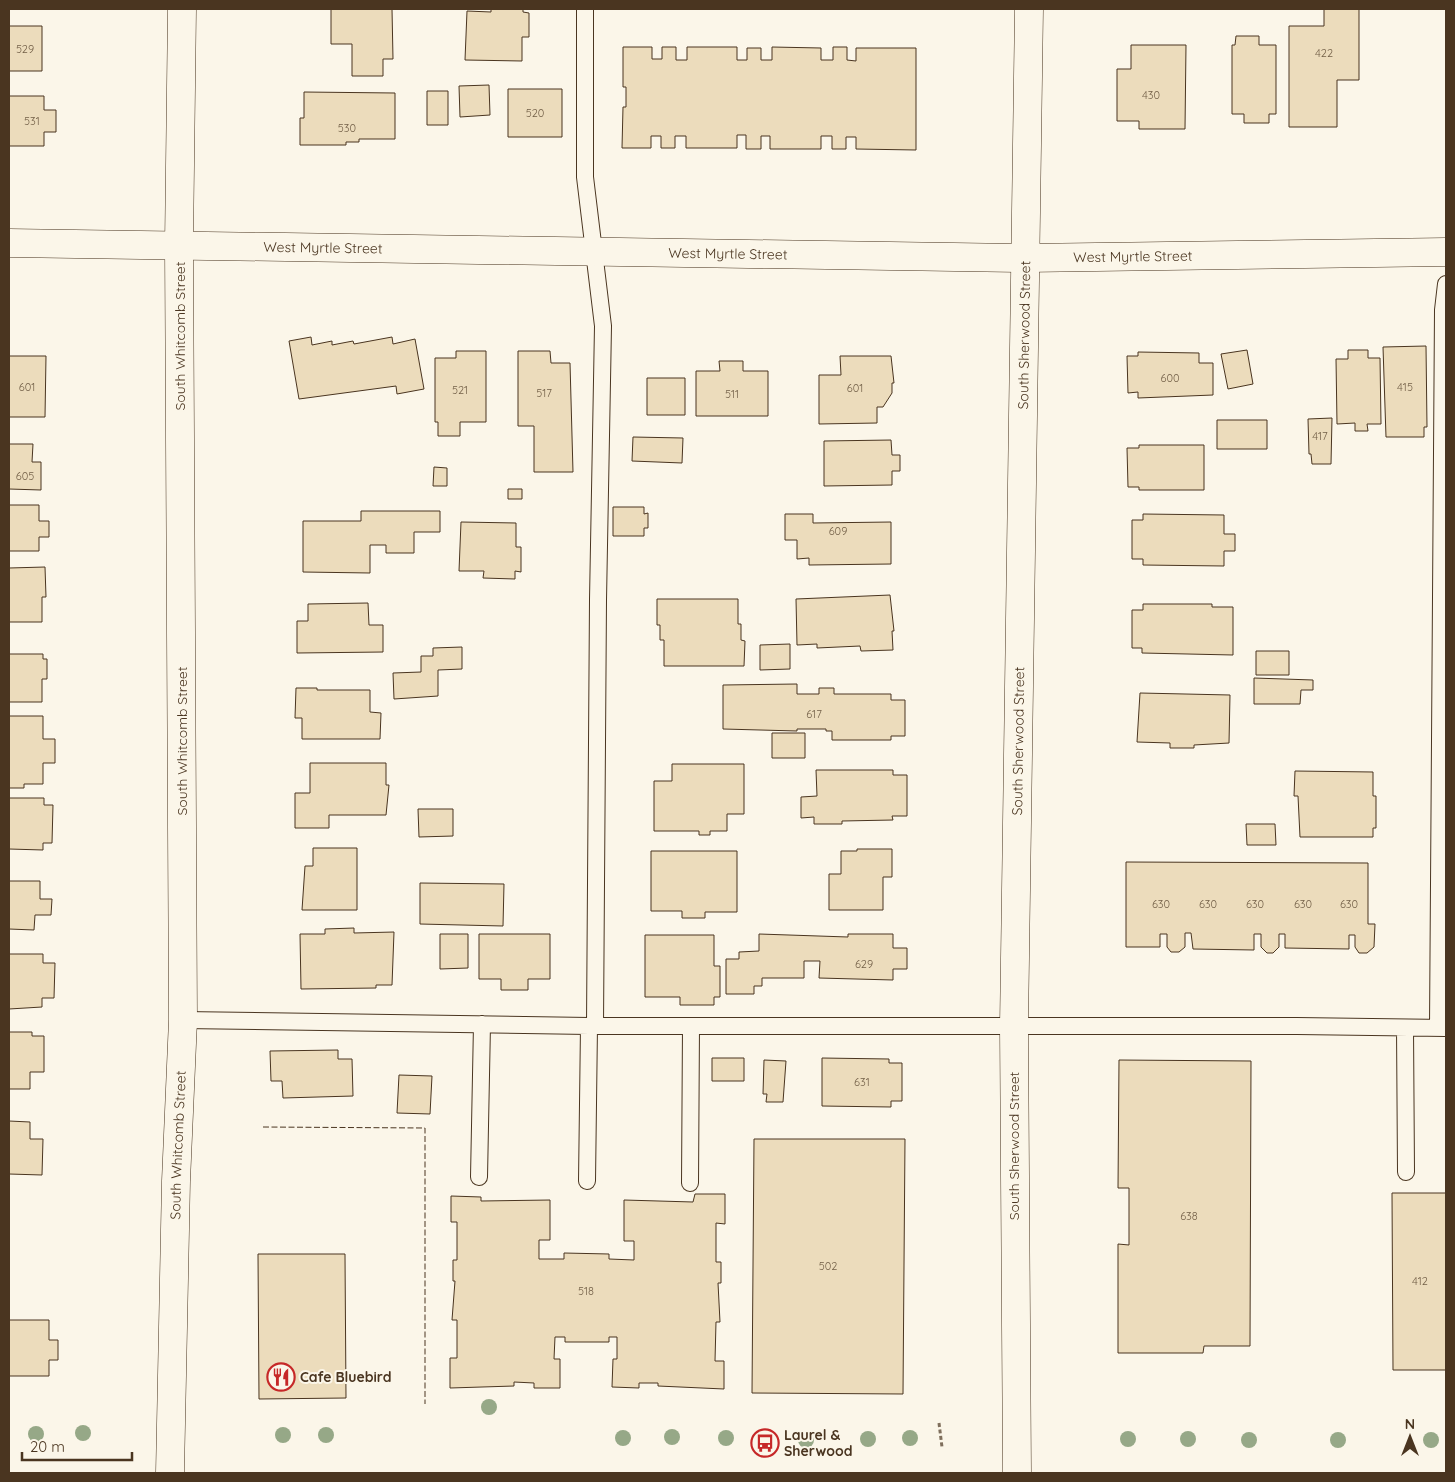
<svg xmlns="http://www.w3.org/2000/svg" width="1455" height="1482" viewBox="0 0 1455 1482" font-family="Quicksand,sans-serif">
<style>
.building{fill:#ecdcbc;stroke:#4a3520}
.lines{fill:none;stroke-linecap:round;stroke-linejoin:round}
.lane-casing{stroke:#4a3520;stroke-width:18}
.street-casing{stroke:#4a3520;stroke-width:29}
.path{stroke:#7f6f5c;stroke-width:3;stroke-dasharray:4 2.5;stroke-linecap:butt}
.lane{stroke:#fbf6e9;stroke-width:16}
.street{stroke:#fbf6e9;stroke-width:28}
.fence{stroke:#4a3520;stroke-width:1;stroke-dasharray:6 2.5;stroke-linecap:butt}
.tree{fill:#96a887}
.labels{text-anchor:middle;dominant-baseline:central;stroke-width:4;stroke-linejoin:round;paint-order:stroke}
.number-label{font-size:11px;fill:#725f47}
.street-label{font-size:14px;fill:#4a3520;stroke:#fbf6e9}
.poi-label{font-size:14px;font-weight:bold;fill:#4a3520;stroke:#fbf6e9;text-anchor:start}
</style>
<rect width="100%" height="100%" fill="#fbf6e9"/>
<path class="building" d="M331,9h61l1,50h-10v17h-31v-32h-21z
M491,9h32v3l6,1v24h-7v24l-57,-1 2,-49 24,1z
M1324,9h35v71h-22v47h-48v-101h35z
M9,26h33v45h-33z
M1236,36h23v9h17v69h-7v9h-25v-9h-12v-69h3z
M1131,45h55l-1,84h-46v-8h-22v-52h14z
M623,47h29v12h10v-12h14v13h11v-13h50v13h10v-12h14v12h11v-13l49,1v12h12v-13h14v13l9,1v-13h60v102l-60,-1v-12h-10v12h-14v-13h-11v13h-51v-13h-9v13h-15v-14h-9v13h-51v-12h-11v12h-14v-12h-10v12h-29l1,-41h3v-20h-3z
M489,85l1,30 -30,2 -1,-31z
M508,89h54v48h-54z
M427,91h21v34h-21z
M304,92l91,1v46h-36v3h-13v3h-46v-27h4z
M9,96h35v14h12v22h-12v14h-35z
M311,337l1,8 20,-4v4l21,-4 1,3 38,-7 1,7 22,-5 9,50 -27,5 -1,-8 -97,13 -10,-58z
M1426,346l1,81h-3v10h-38l-3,-90z
M1247,350l6,34 -25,5 -7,-35z
M1348,350h20v8h12l1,66h-14l1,7h-13v-8l-18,1 -1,-65h12z
M456,351h30v71h-26v14h-22v-14h-3v-64h21z
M518,351h32l1,12h19l3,109h-39v-46h-16z
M1138,352l61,1v10h14v32l-75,3v-6l-10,1 -1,-37h11z
M9,356h37l-1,61h-36z
M840,356h51l3,27h-2v10l-9,14h-6v16l-58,1v-49h22z
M719,361h24v10h25v45h-72v-45h24z
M647,378h38v37h-38z
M1332,418l-1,46h-19l-1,-10h-2l-1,-35z
M1217,420h50v29h-50z
M633,437l50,1 -1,25 -50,-2z
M891,440l1,15h8v16h-8v14l-68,1v-45z
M9,444h24l-1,18h9v28l-32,-1z
M1139,445h65v45h-65v-3h-11l-1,-39h12z
M434,467l13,1v18h-14z
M508,489h14v10h-14z
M9,505h30v16h10v16h-10v14h-30z
M613,507h31v7l4,-1v15h-4v8h-31z
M361,511h79v21h-26v21h-28v-8h-16v28l-67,-1v-51h58z
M785,514h28v9l78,-1v42l-82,1v-7l-12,1v-19h-12z
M1143,514l81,1v19h11v17h-11v15l-81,-1v-6h-11v-39h11z
M461,522l55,1v24h5v25l-6,-1v8l-32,-1 1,-7h-25z
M45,567l1,30h-4v25h-33v-54z
M890,595l4,36h-2l1,19 -32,1 -1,-5 -43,2v-4l-20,1 -1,-46z
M657,599h81v25h3v16l4,1 -1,25h-80v-26h-4v-15h-3z
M368,603l1,22h14v27l-86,1v-32h11v-17z
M1143,604h69v3h21v48l-91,-2v-5h-10v-38h11z
M790,644v25l-30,1v-25z
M462,647v22l-24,1v26l-44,3 -1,-26 28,-1v-16h12v-8z
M1256,651h33v24h-33z
M9,654h34v5h4v20h-5v23h-33z
M1254,678l59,2v10h-12l-1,14h-46z
M797,684v10h22v-6h15v6h57v6h14v36h-14v4h-59v-9h-6v-2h-29v2l-74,-2v-44z
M296,688h21v2h53v22l11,1 -1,26h-78v-21h-7z
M1140,693l90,2 -1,48 -35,2v3h-24v-5l-33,-1z
M9,716h34v23h12v24h-12v21h-19v4h-15z
M772,733h33v25h-33z
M310,763h76v22h3l-3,30h-57v13h-34v-35h15z
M672,764h72v50h-17v17h-17v4h-11v-4h-45v-50h18z
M816,770h77v5h14v41h-15l1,4 -51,1v3h-28v-7l-13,1v-21l16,-1z
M1295,771l78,1v24h3v32h-3v9h-73l-2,-41h-4z
M9,798h35v7h9l-1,38h-9v7l-34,-1z
M418,809h35v27l-34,1z
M1246,824h29l1,21h-29z
M313,848h44v62h-55l3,-44h8z
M857,849h35v28h-9v33h-54v-36h12v-23h16z
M651,851h86v61h-32v6h-23v-7h-31z
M1126,862l242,1v61h7l-1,23 -7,6h-8l-4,-6v-12h-6v14l-64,-1v-14h-6v13l-6,6h-6l-6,-6v-13h-7v16l-61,-1 -2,-16h-6v14l-6,5h-8l-4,-5v-13h-7v13h-34z
M9,881h31v18h12l-1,16h-16l-1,15 -25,-1z
M420,883l84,1 -1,42 -83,-2z
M354,928v5l40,-1 -2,53h-16v3l-75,1 -1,-55h25v-5z
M440,934h28v34l-28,1z
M479,934h71v45h-22v11h-27v-11h-22z
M759,934l89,3v-3h45v14h14v21h-14v11l-74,-2 1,-17h-16v17h-42v8h-8v8h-28v-35h13v-7l20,-1z
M645,935h69v31h6v31h-6v8h-34v-8h-35z
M9,954h34v9h12l-1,35h-12v9l-33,2z
M9,1032h23v4h12v36h-14v17h-21z
M338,1050v9h14l1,37 -70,2 -1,-17h-11l-1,-30z
M712,1058h32v23h-32z
M822,1058l67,1v4h13v38h-11v6l-69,-1z
M764,1060l22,1 -3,41h-17l1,-8h-4z
M1119,1060l132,1 -1,285h-46l-1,7h-85v-109l11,1v-57h-11z
M399,1075l33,1 -2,38 -33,-1z
M9,1121l21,1v17h13l-1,36 -33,-1z
M754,1139h151l-2,255 -151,-1z
M1392,1193h54v177h-53z
M695,1194h30v30l-9,-1v39h5v21h-3l2,39h-4l-1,39h9v28l-66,-3v-3h-19v5l-27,-1 1,-28h4v-22h-8v5h-44v-5h-10l-1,22h6v29h-26v-5l-20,-1v4l-64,2v-30h7v-38h-5l3,-39h-2v-21h4v-38h-6v-26l30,1v4l69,-1v40h-11v19h25v-6l45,1v5l25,1v-19h-10v-41l69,2z
M258,1254h87l1,144 -87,1z
M9,1320h40v20h9v20h-9v16h-40z"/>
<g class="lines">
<g class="lane-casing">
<path id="lane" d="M585,9v168l18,149 -5,274 -3,426
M183,1020l406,6h708l149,2
M1405,1028l1,144
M1438,1028l5,-718 3,-26
M479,1177l3,-153
M587,1181l2,-155
M690,1183l1,-157"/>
</g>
<g class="street-casing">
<g id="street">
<path id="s1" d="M9,243l1017,15 420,-6"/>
<path id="s2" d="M170,1473l6,-292 7,-161 -4,-776 3,-235"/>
<path id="s3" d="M1017,1473l-3,-447 15,-1017"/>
</g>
</g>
<path class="path" d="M939,1423l3,24"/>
<use href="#lane" class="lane"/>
<use href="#street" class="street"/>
<path class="fence" d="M263,1127l162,1v276"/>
</g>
<g class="tree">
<circle cx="489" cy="1407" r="8"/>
<circle cx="83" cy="1433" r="8"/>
<circle cx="36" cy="1434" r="8"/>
<circle cx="283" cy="1435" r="8"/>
<circle cx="326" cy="1435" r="8"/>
<circle cx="672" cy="1437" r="8"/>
<circle cx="623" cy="1438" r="8"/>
<circle cx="726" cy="1438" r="8"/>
<circle cx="910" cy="1438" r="8"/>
<circle cx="868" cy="1439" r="8"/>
<circle cx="1128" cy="1439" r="8"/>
<circle cx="1188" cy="1439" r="8"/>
<circle cx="806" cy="1440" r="8"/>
<circle cx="1249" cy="1440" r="8"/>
<circle cx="1338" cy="1440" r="8"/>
<circle cx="1431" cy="1440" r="8"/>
</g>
<defs>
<g id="restaurant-ring" transform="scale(1.4375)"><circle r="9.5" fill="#fbf6e9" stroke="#c62828" stroke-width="1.5"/><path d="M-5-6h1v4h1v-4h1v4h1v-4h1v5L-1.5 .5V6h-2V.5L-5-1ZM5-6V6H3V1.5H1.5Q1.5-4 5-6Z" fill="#c62828"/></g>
<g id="bus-ring" transform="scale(1.4375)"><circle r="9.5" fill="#fbf6e9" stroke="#c62828" stroke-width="1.5"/><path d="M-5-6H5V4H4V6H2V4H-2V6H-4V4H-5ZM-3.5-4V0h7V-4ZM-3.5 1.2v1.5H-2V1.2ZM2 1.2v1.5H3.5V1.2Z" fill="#c62828"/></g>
</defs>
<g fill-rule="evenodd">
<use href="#restaurant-ring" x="281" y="1377"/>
<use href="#bus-ring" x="765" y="1443"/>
</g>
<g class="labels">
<g class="number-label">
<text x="25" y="49">529</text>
<text x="1324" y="53">422</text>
<text x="1151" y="95">430</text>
<text x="535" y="113">520</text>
<text x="32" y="121">531</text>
<text x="347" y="128">530</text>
<text x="1170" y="378">600</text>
<text x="27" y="387">601</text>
<text x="1405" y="387">415</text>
<text x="855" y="388">601</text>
<text x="460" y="390">521</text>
<text x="544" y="393">517</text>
<text x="732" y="394">511</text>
<text x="1320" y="436">417</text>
<text x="25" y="476">605</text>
<text x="838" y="531">609</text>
<text x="814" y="714">617</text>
<text x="1161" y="904">630</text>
<text x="1208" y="904">630</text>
<text x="1255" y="904">630</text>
<text x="1303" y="904">630</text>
<text x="1349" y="904">630</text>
<text x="864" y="964">629</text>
<text x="862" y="1082">631</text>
<text x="1189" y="1216">638</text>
<text x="828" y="1266">502</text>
<text x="1420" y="1281">412</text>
<text x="586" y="1291">518</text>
</g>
<g class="street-label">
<text stroke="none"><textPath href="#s1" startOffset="314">West Myrtle Street</textPath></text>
<text stroke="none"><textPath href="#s1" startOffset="719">West Myrtle Street</textPath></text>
<text stroke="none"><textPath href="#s1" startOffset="1124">West Myrtle Street</textPath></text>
<text transform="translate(180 336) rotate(-90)">South Whitcomb Street</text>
<text stroke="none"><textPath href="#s3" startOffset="1138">South Sherwood Street</textPath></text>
<text transform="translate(182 741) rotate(-90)">South Whitcomb Street</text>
<text stroke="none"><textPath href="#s3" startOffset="732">South Sherwood Street</textPath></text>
<text stroke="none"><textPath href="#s2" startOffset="328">South Whitcomb Street</textPath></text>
<text transform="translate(1014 1146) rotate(-90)">South Sherwood Street</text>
</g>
<g class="poi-label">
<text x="300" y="1377">Cafe Bluebird</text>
<text x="784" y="1435">Laurel &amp;<tspan x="784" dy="16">Sherwood</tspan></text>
</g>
</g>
<rect width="1455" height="1482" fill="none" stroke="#4a3520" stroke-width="20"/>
<g transform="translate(1410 1437)" stroke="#fbf6e9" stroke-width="4" paint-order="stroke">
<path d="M0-4L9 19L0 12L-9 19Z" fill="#4a3520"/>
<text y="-8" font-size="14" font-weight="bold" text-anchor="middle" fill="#4a3520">N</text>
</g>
<path d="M22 1452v8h110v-8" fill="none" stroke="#4a3520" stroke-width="2.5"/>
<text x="30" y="1452" font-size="15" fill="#4a3520" stroke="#fbf6e9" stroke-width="4" paint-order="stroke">20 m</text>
</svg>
